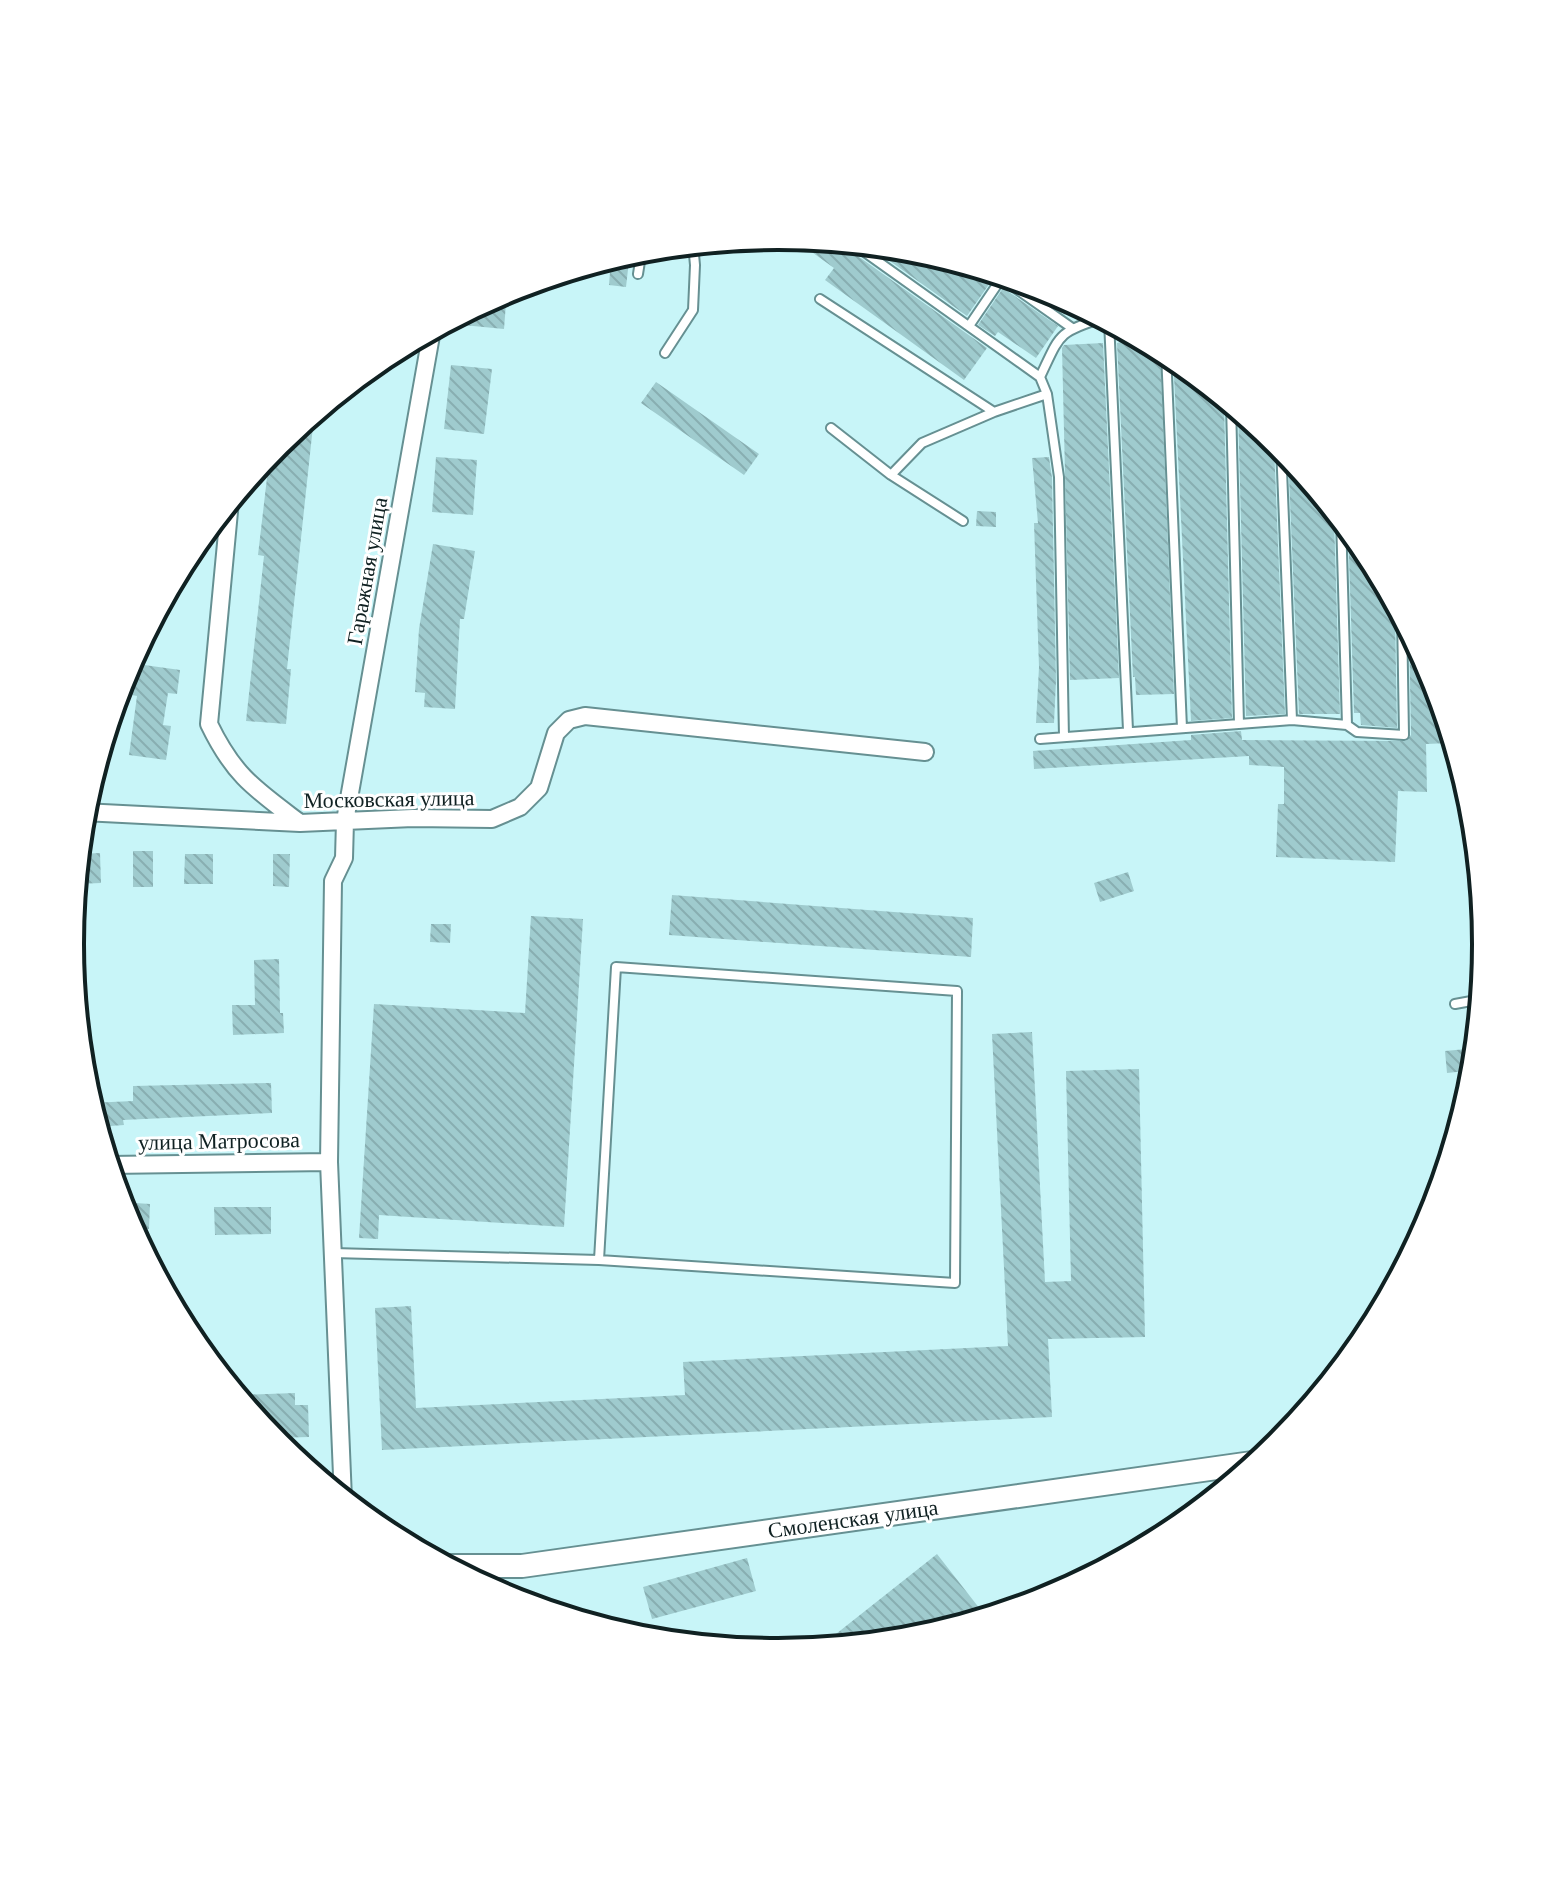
<svg xmlns="http://www.w3.org/2000/svg" width="1557" height="1888" viewBox="0 0 1557 1888" font-family="Georgia,serif">
<style>
.building{fill:url(#building-back-hatch)}
.lines{fill:none;stroke-linecap:round;stroke-linejoin:round}
.service-casing{stroke:#669092;stroke-width:12}
.minor-casing{stroke:#669092;stroke-width:20}
.secondary-casing{stroke:#669092;stroke-width:26}
.service{stroke:#fff;stroke-width:8}
.minor{stroke:#fff;stroke-width:16}
.secondary{stroke:#fff;stroke-width:22}
.labels{text-anchor:middle;dominant-baseline:central;stroke-width:6;stroke-linejoin:round;paint-order:stroke}
.street-label{font-size:22px;fill:#102122;stroke:#fff}
.rim{fill:none;stroke:#102122;stroke-width:4}
</style>
<defs>
<pattern id="building-back-hatch" width="6" height="6" patternUnits="userSpaceOnUse" patternTransform="scale(2)"><rect width="6" height="6" fill="#9fcbce"/><path d="M-1 5l2 2M0 0l6 6M5-1l2 2" fill="none" stroke="#88aeb1"/></pattern>
</defs>
<rect width="100%" height="100%" fill="#c8f5f8"/>
<path class="building" d="M791,237l54,5 3,7 139,99 -23,32 -139,-100 9,-12z
M866,244l51,5 71,22v6l4,3 -25,36z
M630,252l-4,35 -17,-2 2,-27z
M1014,279l36,11 24,12 -9,13z
M1003,288l55,38 -22,32 -38,-26 -3,4 -17,-11z
M507,290l-3,39 -41,-4 1,-12z
M1120,327l40,21 14,346 -38,1 -1,-18h-2l-16,-334 4,-1z
M1103,343l16,335 -49,2 -8,-332 2,-3z
M1173,356l53,43 -2,5 8,314 -41,3z
M451,365l41,4 -8,65 -40,-5z
M656,382l103,72 -15,21 -103,-72z
M1238,409l38,31 -2,5 11,269 -39,2z
M300,424l13,2 -26,243h4l-5,55 -40,-3 18,-165 -6,-1 12,-103z
M1288,454l49,59 -3,5 6,196h-41z
M436,457l41,3 -4,55 -41,-3z
M1049,457l3,21 4,203 -2,42h-18l3,-56 -5,-144h4l-6,-65z
M977,511l19,1v15l-20,-1z
M1348,527l20,24 30,57 -3,6 2,114 -36,-3 -1,-12h-6z
M433,544l42,7 -11,68h-4l-5,90 -31,-2 1,-14 -10,-1 4,-63z
M1409,628l24,45 17,57 1,13 -25,1 1,48 -29,-1 -3,71 -119,-5 2,-53h6v-37l-35,-2v-9l-215,13 -1,-18 158,-11v-5l50,-4 1,9 164,1 5,-6z
M137,664l43,6 -3,24 -9,-1 -5,32 8,1 -5,34 -37,-5 8,-59 -5,-1z
M133,851h20v36h-20z
M100,853l1,30 -25,1 3,-30z
M185,854h28v30h-29z
M273,854h17l-1,33 -16,-1z
M1128,872l6,19 -34,11 -6,-19z
M672,895l301,23 -2,39 -302,-22z
M531,916l52,3 -19,308 -185,-12 -1,24 -19,-1 15,-234 151,9z
M431,924h20l-1,19 -20,-1z
M279,959l1,54h3l1,20 -51,2 -1,-30h23l-1,-45z
M1032,1032l13,250 26,-1 -5,-210 73,-2 6,268 -97,2 4,78 -670,33 -7,-142 36,-2 5,102 269,-13 -2,-33 325,-16 -16,-312z
M1477,1048l-2,22 -28,3 -2,-22z
M271,1083l1,30 -149,7 1,5 -27,2 -7,-24 43,-2v-15z
M120,1202l30,2 -1,25 -18,-1z
M214,1207h57v27l-56,1z
M295,1393v12h13l1,32 -37,1 -36,-43z
M937,1554l50,64 -71,21 -99,10z
M747,1558l9,33 -104,28 -9,-32z"/>
<g class="lines">
<g class="service-casing">
<path id="service" d="M852,243l188,134 7,17 12,83 5,260
M994,273l78,55
M638,274l4,-25
M820,299l174,113 53,-18
M1109,321l19,409
M969,326l34,-50
M1166,352l16,376
M665,353l28,-43 2,-45 -2,-21
M1040,377c20,-42 17,-45 63,-59
M1231,404l8,320
M831,428l60,47 72,46
M1281,445l11,275
M891,475l31,-32 72,-31
M1341,518l6,207
M1040,739l252,-19 55,5 10,7 47,3 -2,-121
M1455,1004l27,-5
M333,1253l266,7 17,-293 341,24 -2,292 -356,-23"/>
</g>
<g class="minor-casing">
<path id="minor" d="M230,501l-21,223c25,52 46,65 91,99
M83,812l217,11 113,-5 79,1 28,-12 19,-19 17,-55 13,-13 16,-4 340,36
M109,1165l220,-3
M343,1499l-14,-337 4,-281 11,-23 1,-37 87,-491"/>
</g>
<g class="secondary-casing">
<path id="secondary" d="M447,1566h75l737,-104"/>
</g>
<use href="#service" class="service"/>
<use href="#minor" class="minor"/>
<use href="#secondary" class="secondary"/>
</g>
<g class="labels">
<g class="street-label">
<text transform="translate(367 571) rotate(-80)">Гаражная улица</text>
<text transform="translate(389 799) rotate(-1)">Московская улица</text>
<text transform="translate(219 1141) rotate(-1)">улица Матросова</text>
<text transform="translate(853 1519) rotate(-8)">Смоленская улица</text>
</g>
</g>
<path d="M0 0H1557V1888H0ZM84 944a694 694 0 1 1 1388 0a694 694 0 1 1-1388 0Z" fill="#fff" fill-rule="evenodd"/>
<path class="rim" d="M84 944a694 694 0 1 1 1388 0a694 694 0 1 1-1388 0Z"/>
</svg>
